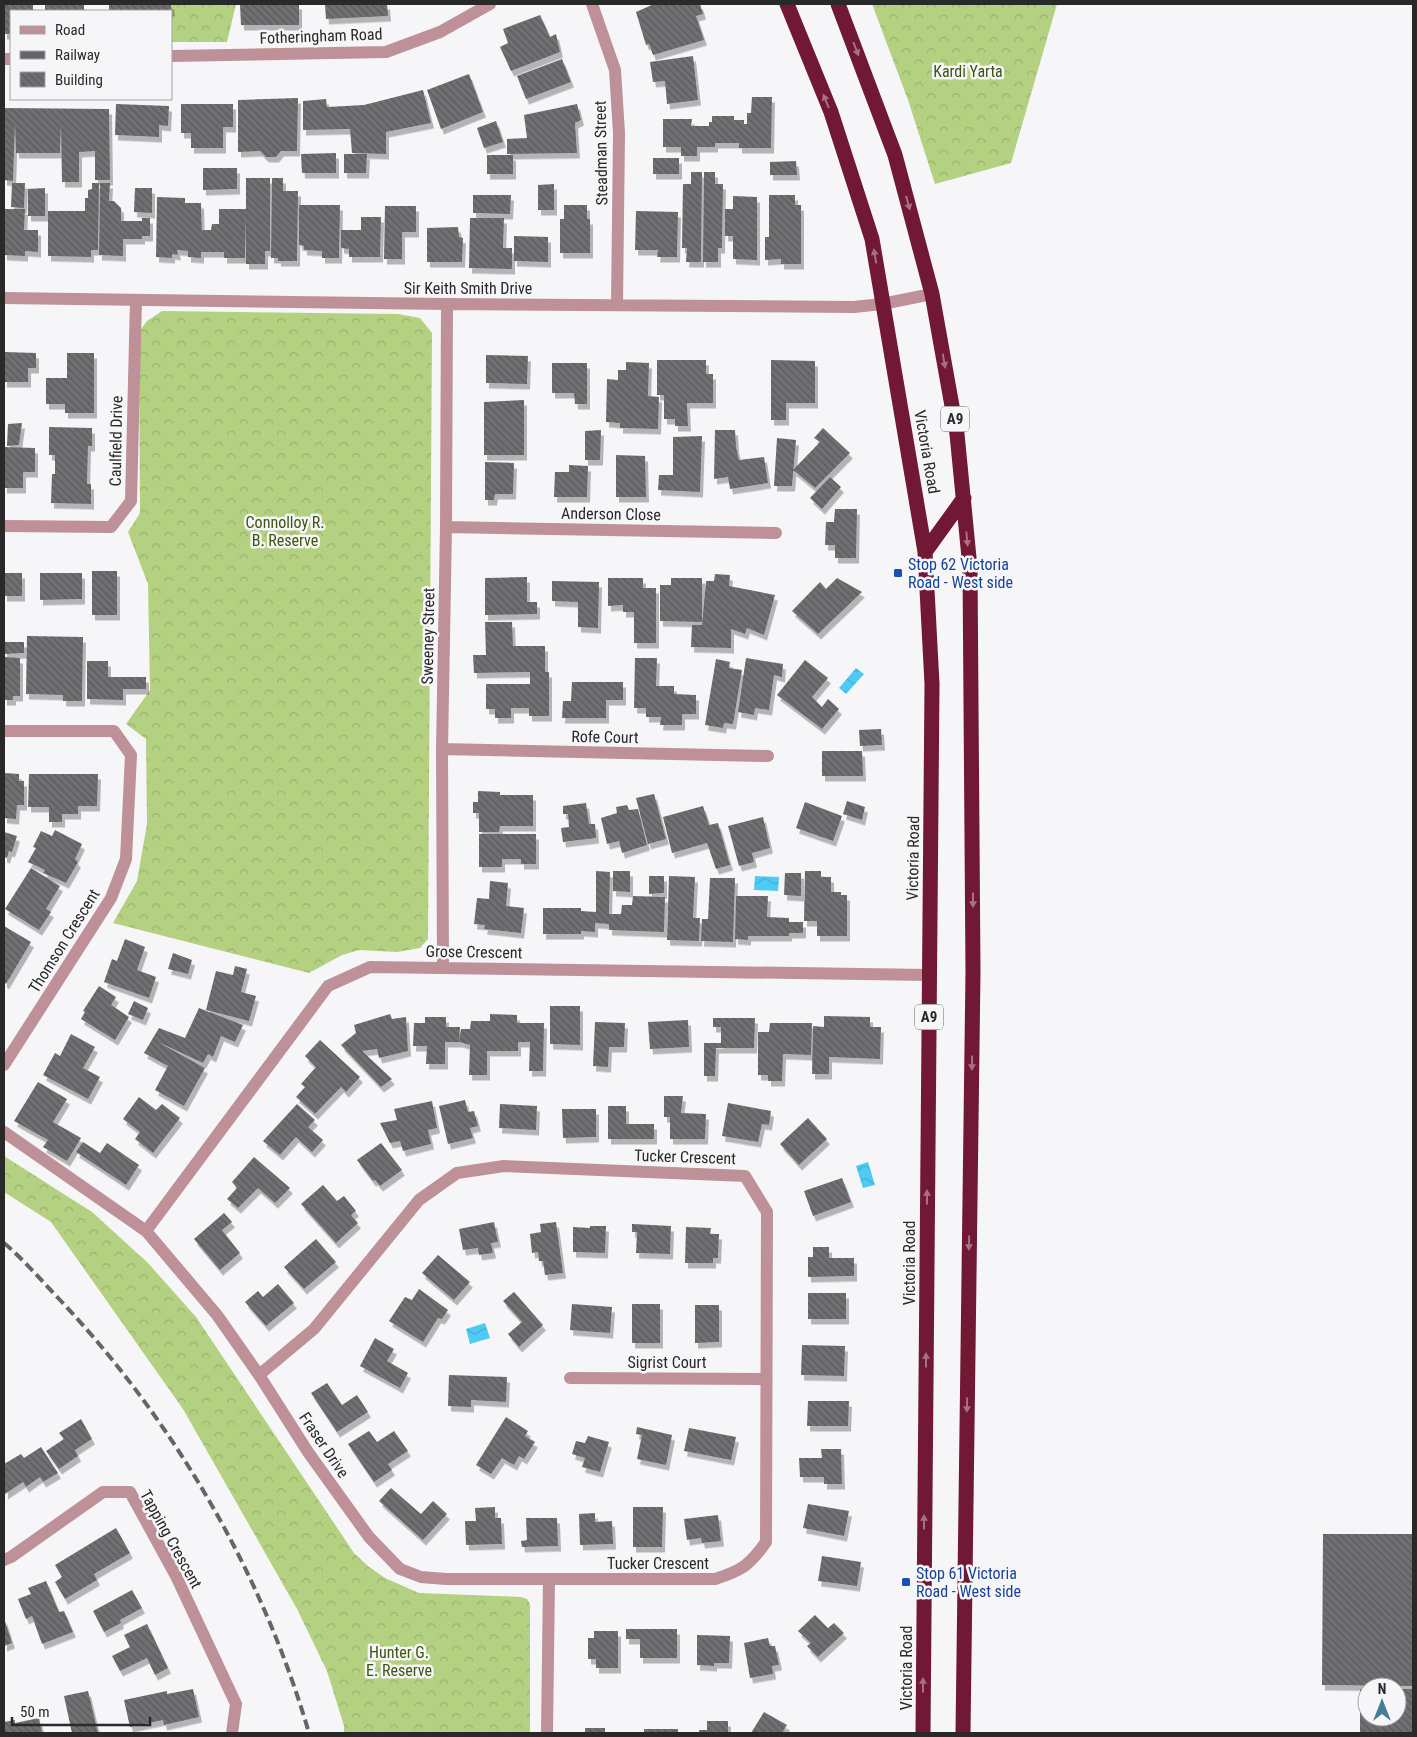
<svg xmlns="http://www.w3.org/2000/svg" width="1417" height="1737" viewBox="0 0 1417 1737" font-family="'Roboto Condensed',sans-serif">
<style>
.forest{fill:url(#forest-crowns)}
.water{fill:url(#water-waves)}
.building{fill:url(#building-back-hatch);filter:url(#shadow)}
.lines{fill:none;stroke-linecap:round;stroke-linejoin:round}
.street{stroke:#be9198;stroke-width:12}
.highway{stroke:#711834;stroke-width:15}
.rail{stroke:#656567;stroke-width:4;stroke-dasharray:10 5;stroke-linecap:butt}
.oneway{fill:#a67182}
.transit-dot{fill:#1a4fb4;stroke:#f6f6f8;stroke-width:2}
.labels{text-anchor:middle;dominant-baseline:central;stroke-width:5;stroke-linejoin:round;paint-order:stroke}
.shield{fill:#f6f6f8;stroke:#666668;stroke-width:1}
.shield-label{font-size:15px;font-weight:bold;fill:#29292a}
.street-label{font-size:16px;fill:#29292a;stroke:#f6f6f8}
.park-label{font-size:16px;fill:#405413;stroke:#f6f6f8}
.transit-label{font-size:16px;fill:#164399;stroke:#f6f6f8;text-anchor:start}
</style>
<defs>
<pattern id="forest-crowns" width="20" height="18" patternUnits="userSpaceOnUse" patternTransform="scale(1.25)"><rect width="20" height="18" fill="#b3d180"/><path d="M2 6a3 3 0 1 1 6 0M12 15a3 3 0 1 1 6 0" fill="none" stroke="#9ab36f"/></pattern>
<pattern id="water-waves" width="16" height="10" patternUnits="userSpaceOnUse" patternTransform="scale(1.25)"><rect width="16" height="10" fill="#4ecbf4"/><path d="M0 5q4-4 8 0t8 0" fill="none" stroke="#44aed1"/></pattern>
<pattern id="building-back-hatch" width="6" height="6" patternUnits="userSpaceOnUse" patternTransform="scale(1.25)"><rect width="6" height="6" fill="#6f6f71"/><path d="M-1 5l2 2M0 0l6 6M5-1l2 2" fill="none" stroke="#5b5b5d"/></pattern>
<filter id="shadow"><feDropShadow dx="3" dy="5.5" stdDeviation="0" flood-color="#0004"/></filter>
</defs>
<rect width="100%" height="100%" fill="#f6f6f8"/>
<path class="forest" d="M172,4h64l-9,38h-55z
M872,4h185l-46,159 -76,21 -27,-84z
M162,311l236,3 22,4 12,15 -4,606 -8,9 -23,4 -38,-2 -17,5 -33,18 -196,-50 24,-42 10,-57 -1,-85 -20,-15 24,-34 -2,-106 -20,-52 12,-19 -1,-181 8,-11z
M4,1156l88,56 56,51 48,54 158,236 15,14 16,11 34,15 102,4 6,2 3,5v129h-186v-7l-17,-55 -30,-62 -114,-200 -132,-187 -47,-30z"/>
<path class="water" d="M856,668l8,6 -18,20 -7,-6z
M755,876l24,1 -1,14 -24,-1z
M868,1162l7,23 -12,3 -7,-22z
M485,1323l5,15 -20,6 -4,-15z"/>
<path class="building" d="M4,4h29v7h-22v23h-7z
M45,4h39v7h-39z
M109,4h62l1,7h-63z
M240,4h59v21h-58z
M325,4h62l1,12 -62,3z
M654,4h46l3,10 -7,2 8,24 -51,15 -4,-11 -3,1 -10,-33z
M540,15l10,22 6,-3 4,18 -49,19 -11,-24 8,-4 -5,-14z
M693,56l5,44 -31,4 -2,-23 -12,1 -3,-20z
M562,59l9,23 -45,17 -9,-23z
M469,74l14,38 -42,17 -14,-39z
M423,90l8,33 -45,9v22l-34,-1 -2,-24 -47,1v-29l23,-2 1,8 37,-2z
M752,97h20l-1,51h-32v-5h-24v4h-18v9h-16v-9h-18v-28h29l-1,7h18v-4h3v-6h22v4h10v4h3v-11h4z
M298,98l-1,53h-16l-5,6h-10l-6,-6 -22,1v-52z
M116,104l53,2 -1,20 -9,-1v12l-44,-2z
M181,104h52v23h-10v21h-32v-15h-10z
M577,104l4,16 -6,3 2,30 -70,1v-15l20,-1 -3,-23z
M4,108l105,1 1,71h-15v-29l-16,1v30h-17l-1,-59 -1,30h-44l-1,-29 -2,57 -9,-1z
M496,121l7,21 -19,6 -7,-20z
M336,153v20h-34l-1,-19z
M344,154h23l-1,19h-22z
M487,155h26v19h-26z
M653,158h26v16h-26z
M796,161l1,14h-27v-13z
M203,168h34v21l-34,1z
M691,172h11l-1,90h-15l1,-14h-5l1,-64h8z
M704,172h11v12h8l-1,64h-4v14h-15z
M246,178h24v73h-5v13h-19v-49l-1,43h-21v-6h-23v6l-13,-1v-6l-11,-1 1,5 -6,-1v4l-16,-1 1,-60 28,1v5h16l1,34v-7h9l1,-6h7v-15h27z
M272,178h11v13h15l-1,70h-19v-3h-7z
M12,183h13l-1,25 -13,-1z
M92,183h7l-1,67h-7v7l-43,-1v-45h37v-13h3v-8l4,-1z
M100,183h10l-1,18h5l7,7v13h21v-3h8v18h-8v3h-19v17l-24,-1z
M554,184v26h-16v-25z
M45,188v28h-17v-27z
M135,188h17v25l-18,-1z
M473,195h38l-1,19 -37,-1z
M769,195h26v10h6v59h-20v-5l-16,1v-23h4z
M733,196l24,1v63l-24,-1v-23h-8v-27h8z
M299,205h41l-1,53h-17v-7l-18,-1v-4l-5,-1z
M564,205h23v14h3v34h-30v-34h4z
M385,206h31v26h-14v27h-18z
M4,209h21l-1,21h14v22l-13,-1v5l-21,-1z
M636,211l42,1 -1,45h-20l1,-7h-23z
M361,217h20l-1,40h-31v-8l-8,-1v-18h20z
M470,218h34l-1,30h9v21l-43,-1z
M458,227l1,10 4,1 -1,24h-35v-34z
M514,236l34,1v25l-34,-1z
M4,352l32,1v15h-8v14h-24z
M67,353h27v60h-29v-9h-19v-26h21z
M486,355l42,1 -1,28 -41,-1z
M657,360h49v14h7v29h-26l1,23h-13v-7h-11v-24h-7z
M771,360l44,1v42h-29v17h-15z
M626,362l23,1 -1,33 11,1 -1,32 -38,-1v-5l-14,-1 1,-43 11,1v-10h8z
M552,363h35v41h-12l-1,-11h-22z
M524,400v55h-40v-53z
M22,423l-3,22 -12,1 1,-22z
M49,427l43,1v18h-4l-1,38h4v20l-40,-1 1,-29h3v-19h-6z
M823,428l27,25 -35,35 -22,-18 27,-28 -6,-4z
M601,430l-1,30h-15v-29z
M715,430h20l1,17 3,13 25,-3 4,26 -38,6 -2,-12 -14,2z
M702,436l-2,56 -42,-2 1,-15h14v-38z
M777,438l19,2 -4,46h-18z
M4,447l31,1v24h-12v16h-19z
M616,455l29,1 1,41h-30z
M485,462l29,1 -1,31h-18l-1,6h-9z
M569,465l19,1 -1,31h-33l1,-25h14z
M830,477l11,10 -19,22 -12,-11z
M835,509h22l-1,49h-21v-13h-10l1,-23h8z
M92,571h25v44h-25z
M4,573h18v23h-18z
M40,573h42v26l-42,1z
M715,574l15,1 -1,11 46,9 -11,40 -17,-7 -2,6 -14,-5v19l-40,-1 1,-22h10l4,-44h8z
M527,577v25h10v12l-52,1v-37z
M608,578h35v10h13v55h-22v-31h-11v-7l-15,1z
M671,578h31v44l-42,-1v-36h11z
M837,578l25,14 -44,42 -26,-23 28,-29 6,7z
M552,581l47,1 -1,46 -20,-1v-25l-26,-1z
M485,622h27l1,24h32v26h4v44h-20v-8h-18v10h-16v-9h-9v-25h44v-12l-56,1 -1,-18h13z
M27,636l56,1 -1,64h-19v-6l-37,-1z
M4,642h20v11l-20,1z
M4,657l16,1v38h-7v4h-9z
M635,658h22l-1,28h18v8l22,1v19h-14v11h-22l1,-8h-15v-9h-12z
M746,658l37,6 -1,13 -8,-2 -5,35 -14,-2 -1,7 -16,-3z
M716,659l14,3 -1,6 13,2 -9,54 -9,-1 -1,5 -18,-3z
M805,660l23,18 -16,19 10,10 6,-8 11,10 -17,20 -45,-34z
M87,661h21v16h38v12h-23v11l-36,-1z
M572,682h51v18h-17v18h-44l1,-17h8z
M881,729l1,16 -22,1 -1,-16z
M822,751h40l1,25h-41z
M4,773l15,1v7h5v24h-7l-1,14 -12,-1z
M29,774h69l-1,32h-19v8h-16v8h-13v-15h-21z
M478,791l22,1v3h33v31h-33l-1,6h-20v-19h-6v-11h5z
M654,794l12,45 -18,5 -12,-46z
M847,801l18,6 -3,13 -19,-6z
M805,802l37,14 -9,25 -37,-13z
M586,803l3,21h6l1,14 -33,4 -2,-14 8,-1 -1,-13h-5v-8z
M627,805l2,5 9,-1 9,36 -25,8 -3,-12 -12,3 -6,-26 16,-5 -1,-6z
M703,806l6,19 9,-2 12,42 -14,4 -9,-26 -35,10 -9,-36z
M763,817l7,31 -18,5 2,9 -15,4 -11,-40z
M55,830l27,14 -7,15 3,3 -12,21 -23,-10 2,-3 -17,-8 8,-14 -3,-1 8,-16 11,5z
M4,832l13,4 -5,16 -3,-1 -2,7 -3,-1z
M479,834h57v30h-15v-5h-19v8h-23z
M31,868l29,18 -14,23 5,3 -12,18 -34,-21z
M596,871l14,1 -1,42h12l1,-9h10l1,-9 32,1 -1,35 -55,-2v-6l-14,-1v9l-14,-1v3h-38v-26h38v3l15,1z
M613,871h17v21l-17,-1z
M805,871h16v6h10v15h10v3h6v41h-30v-15h-13z
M785,873h16v23l-17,-1z
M649,876h15v17l-15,1z
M669,876l26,1 -2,41h7l-1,23 -32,-1z
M710,878h25l-2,64 -32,-1 1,-22h6z
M490,881l18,2 -2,23 18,2 -3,25 -37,-4 1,-4 -11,-1 3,-26 12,1z
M736,896h32l-1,21 22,1v4h14v11h-14v3h-41v4l-13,-1z
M4,926l27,16 -25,42 -2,-2z
M125,939l20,8 -8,23 19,7 -7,21 -45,-16 8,-23 5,2z
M173,953l19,7 -4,14 -20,-5z
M235,966l12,3 -6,23 15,4 -7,25 -43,-11 10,-39 17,4z
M99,986l17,11 -5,8 18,12 -14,23 -34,-21 4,-7 -2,-1z
M134,1001l14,7 -5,12 -15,-6z
M550,1006h30v39l-30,-1z
M199,1008l44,17 -8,17 -14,-6 -8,21 -5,-3 -5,9 -45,-21 47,26 -21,38 -29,-16 13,-24 -24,-13 15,-25 26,10z
M390,1014l2,5 14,-2 2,34 -29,7 -2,-9 -15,2 30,28 -11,8 -40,-42 15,-12 -2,-8z
M490,1014l27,1v8h27l-1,48h-14l1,-29h-12v9h-31v24h-18l1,-30 -11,-3 2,-13h9l1,-8h19z
M824,1016l46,1v10h11l-1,32 -51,-2v17h-17l1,-48 11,1z
M425,1017h21v10h14l-1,15h-14v22h-19l1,-18h-14l1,-23h11z
M713,1018h42l-1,30h-38l-1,28h-11v-33h17v-16h-8z
M688,1020l1,27 -39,2 -2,-27z
M595,1022l30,1 -1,24h-15l-1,20 -15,-1z
M770,1023h42l-1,32 -28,-1 -1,27h-14v-6h-10v-43h11z
M71,1034l24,13 -12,21 17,9 -12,22 -45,-24 12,-22 5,3z
M320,1040l40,37 -14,15 -5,-5 -26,27 -19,-17 9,-10 -4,-3 15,-17 -11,-11z
M38,1082l29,17 -14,23 28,16 -14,23 -24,-14 5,-7 -34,-19z
M664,1096h19l-2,17 25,1 -1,25h-35v-22h-6z
M139,1097l17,13 6,-6 18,14 -27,35 -18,-14 5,-7 -17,-13z
M465,1100l3,12 6,-1 4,15 -8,2 3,10 -25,6 -9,-38z
M432,1101l5,27 -9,2 3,14 -28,7 -3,-10 -10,2 -10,-20 17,-3 -3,-11z
M728,1103l43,8 -2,14 -7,-1 -4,18 -36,-6z
M297,1104l18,16 -7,7 15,13 -11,12 -16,-15 -16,18 -17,-14z
M500,1104l37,2 -1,24 -37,-2z
M608,1106h18v18h28v15h-46z
M562,1109h34v28l-33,1z
M808,1118l19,21 -28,26 -19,-21z
M83,1142l17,11 7,-10 32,22 -13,20 -50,-33z
M381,1143l21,27 -22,16 -5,-6 -2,1 -16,-21z
M254,1157l36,31 -15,15 -17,-15 -20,20 -11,-9 10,-11 -5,-6z
M842,1178l9,24 -38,14 -9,-25z
M323,1185l14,16 7,-5 12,15 -5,4 7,8 -22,20 -35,-39z
M224,1213l8,9 -10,8 18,23 -20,17 -26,-31z
M494,1222l4,20 -7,1 2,10 -14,2 -1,-7 -15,2 -4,-21z
M556,1222l7,51 -18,2 -2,-14h-4l-1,-9 -6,1 -2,-19 11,-2 -1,-8z
M632,1224l39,2 -1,28 -34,-1 1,-21h-5z
M590,1226h16l-1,27 -32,-1v-25l17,1z
M686,1227l25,1 -1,6h9l-1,24h-5v5h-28z
M316,1239l20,23 -32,27 -20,-22z
M813,1247h16v11h25v18l-46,1v-20h5z
M438,1255l32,27 -16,18 -32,-27z
M278,1284l16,19 -28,23 -21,-24 13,-11 5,6z
M419,1289l29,21 -6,9 -4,-1 -15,24 -34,-21 16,-24 7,3z
M514,1292l29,33 -24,22 -11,-13 14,-12 -19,-21z
M808,1293h38v26h-38z
M572,1304l40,3 -2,26 -40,-3z
M632,1304h28v39h-28z
M695,1305h24v37l-24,1z
M375,1338l19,11 -7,12 21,12 -8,15 -40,-22z
M802,1345l43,1 -1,30 -43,-1z
M449,1375l58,2 -1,25 -35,-2v7l-23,-1z
M327,1383l15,22 15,-10 11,17 -31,20 -26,-39z
M808,1401h41l-1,25h-41z
M506,1417l22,14 -3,5 10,6 -11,17 -5,-3 -5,9 -12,-7 -11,16 -15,-9z
M81,1419l11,20 -17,11 3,6 -19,13 -13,-18 18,-12 -5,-6z
M637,1427l35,8 -6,30 -29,-6 5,-24 -6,-1z
M689,1428l47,9 -5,23 -47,-9z
M369,1431l8,11 17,-11 14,20 -20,13 4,6 -18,12 -26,-38z
M588,1436l21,6 -9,30 -18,-5 3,-9 -13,-4 4,-13 9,2z
M41,1447l17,26 -15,9 -3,-5 -14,10 -3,-5 -18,12 -1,-30 17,-10 3,4z
M821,1449h20l1,35h-18v-7h-24l-1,-19h23z
M391,1488l30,26 12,-13 14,13 -24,26 -44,-39z
M808,1504l41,7 -5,25 -41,-8z
M495,1507v11h6l1,26 -36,1 -1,-24h11l-1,-13z
M633,1507h30l-1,40h-29z
M595,1513v9l17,-1 1,23 -33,1 -1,-31z
M718,1515l3,26 -19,2 -1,-5 -14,2 -3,-21z
M526,1518h31l1,28 -36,1 -1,-6 6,-1z
M116,1528l14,25 -36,21 3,6 -32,19 -10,-17 7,-5 -7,-12z
M1323,1534h90v152l-91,-1z
M822,1556l39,6 -4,24 -39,-5z
M46,1581l13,31 5,-1 9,21 -31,12 -10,-28 -6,3 -8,-20 13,-5 -3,-6z
M132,1590l10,18 -22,12 1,3 -17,9 -11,-21z
M815,1615l13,13 6,-5 10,10 -26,24 -11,-11 4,-3 -13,-12z
M4,1618l8,25 -8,3z
M147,1624l21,44 -13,7 -8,-17 -27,13 -8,-15 18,-9 -6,-12z
M626,1629h51v29h-37v-19h-14z
M594,1631h24v37h-22v-9h-8v-21h6z
M697,1635l33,1 -1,27h-15v3l-17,-1z
M768,1638l2,8h5l4,19 -7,1 1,8 -23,4 -6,-35z
M193,1689l6,28 -35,8 -1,-5 -33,7 -6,-27 43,-9v3z
M1360,1689h7v28h30v-28h16v44h-53z
M88,1691l10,42h-26l-8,-37z
M764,1712l23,13 -5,8h-31z
M39,1718l3,15h-38v-11l11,-2v3z
M707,1721h21v12h-29v-3h8z
M585,1728h20v5h-20z
M644,1729h34v4h-34z"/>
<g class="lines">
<path class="street" d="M592,4l23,66 4,63 -2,172
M171,56l215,-4 54,-20 50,-28
M4,59h7
M4,298l443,6 407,3 28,-3 50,-10
M4,526l107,1 20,-26 5,-201
M446,527l330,6
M4,731h110l17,24 -5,104 -15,39 -107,167
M442,749l326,7
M443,968l-1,-219 4,-222 1,-223
M4,1132l142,99 71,84 42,60 49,77 61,85 31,32 21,8 25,2h269c26,-8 35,-14 51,-37l1,-330 -22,-36 -241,-10 -47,7 -38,27 -105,129 -55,46
M146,1231l182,-245 42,-19 559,8
M570,1378l195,1
M4,1560l7,-3 92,-65h27l46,84 60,128 -4,29
M547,1733l2,-154"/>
<path class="highway" d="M787,4l44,108 41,127 53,313 7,132 -9,1049
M838,4l57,151 37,139 25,140 13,134 3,403 -10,762
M925,552l39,-54"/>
<path class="rail" d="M4,1243c20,17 37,37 56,57 114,121 202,272 249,433"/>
</g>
<defs><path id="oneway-solid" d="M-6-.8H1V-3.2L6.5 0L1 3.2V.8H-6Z" transform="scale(1.25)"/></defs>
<g class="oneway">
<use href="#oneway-solid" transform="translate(856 49) rotate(69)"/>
<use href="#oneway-solid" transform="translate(826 101) rotate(-112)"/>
<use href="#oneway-solid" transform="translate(908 203) rotate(75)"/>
<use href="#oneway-solid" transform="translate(875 256) rotate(-99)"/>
<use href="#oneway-solid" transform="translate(944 361) rotate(80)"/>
<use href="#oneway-solid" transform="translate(967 539) rotate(85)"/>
<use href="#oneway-solid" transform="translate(973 900) rotate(90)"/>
<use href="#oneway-solid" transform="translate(972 1063) rotate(91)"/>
<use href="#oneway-solid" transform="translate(927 1197) rotate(-90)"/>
<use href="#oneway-solid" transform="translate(969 1243) rotate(91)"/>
<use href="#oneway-solid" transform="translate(926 1360) rotate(-90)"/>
<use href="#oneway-solid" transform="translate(967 1405) rotate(91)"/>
<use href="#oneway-solid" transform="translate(924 1522) rotate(-90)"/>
<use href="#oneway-solid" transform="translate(923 1685) rotate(-90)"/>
</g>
<g class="transit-dot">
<rect x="893" y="568" width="10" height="10" rx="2.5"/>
<rect x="901" y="1577" width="10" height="10" rx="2.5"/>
</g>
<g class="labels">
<g class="shield">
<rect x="941" y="406.5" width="28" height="25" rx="4"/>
<rect x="915" y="1004.5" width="28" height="25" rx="4"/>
</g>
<g class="shield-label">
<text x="955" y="419">A9</text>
<text x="929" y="1017">A9</text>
</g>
<g class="street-label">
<text transform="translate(321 36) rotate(-2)">Fotheringham Road</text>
<text transform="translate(601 153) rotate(-91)">Steadman Street</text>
<text x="468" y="288">Sir Keith Smith Drive</text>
<text transform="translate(116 441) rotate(-89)">Caulfield Drive</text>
<text transform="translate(927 452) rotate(80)">Victoria Road</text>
<text transform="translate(611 514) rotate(1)">Anderson Close</text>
<text transform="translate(428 636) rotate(-89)">Sweeney Street</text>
<text transform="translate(605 737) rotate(1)">Rofe Court</text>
<text transform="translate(913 858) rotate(-89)">Victoria Road</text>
<text transform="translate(64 941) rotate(-58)">Thomson Crescent</text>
<text transform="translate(474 952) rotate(1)">Grose Crescent</text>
<text transform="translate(685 1157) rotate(2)">Tucker Crescent</text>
<text transform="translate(909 1263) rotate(-90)">Victoria Road</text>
<text x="667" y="1362">Sigrist Court</text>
<text transform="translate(324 1445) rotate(56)">Fraser Drive</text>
<text transform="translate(171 1539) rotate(61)">Tapping Crescent</text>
<text x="658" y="1563">Tucker Crescent</text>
<text transform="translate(906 1668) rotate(-90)">Victoria Road</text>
</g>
<g class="park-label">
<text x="968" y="71">Kardi Yarta</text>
<text x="285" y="522">Connolloy R.<tspan x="285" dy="18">B. Reserve</tspan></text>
<text x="399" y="1652">Hunter G.<tspan x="399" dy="18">E. Reserve</tspan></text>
</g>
<g class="transit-label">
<text x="908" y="564">Stop 62 Victoria<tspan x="908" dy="18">Road - West side</tspan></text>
<text x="916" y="1573">Stop 61 Victoria<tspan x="916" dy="18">Road - West side</tspan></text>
</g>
</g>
<rect width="1417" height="1737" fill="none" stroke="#29292a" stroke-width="10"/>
<rect x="10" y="10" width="162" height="90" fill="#f6f6f8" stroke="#a4a4a6"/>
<rect x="20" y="26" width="25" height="8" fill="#be9198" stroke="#a4a4a6"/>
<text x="55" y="35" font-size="15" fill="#29292a">Road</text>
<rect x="20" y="51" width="25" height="8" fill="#656567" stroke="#a4a4a6"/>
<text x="55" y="60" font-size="15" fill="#29292a">Railway</text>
<rect x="20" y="72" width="25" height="15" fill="url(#building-back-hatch)" stroke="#a4a4a6"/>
<text x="55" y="85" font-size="15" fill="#29292a">Building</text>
<g transform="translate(1382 1702)"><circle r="24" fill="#f6f6f8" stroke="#a4a4a6"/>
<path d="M0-4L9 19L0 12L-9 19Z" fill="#427f96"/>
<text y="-8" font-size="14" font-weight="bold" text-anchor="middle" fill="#29292a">N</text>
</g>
<path d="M12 1717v8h138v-8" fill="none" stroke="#29292a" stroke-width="2.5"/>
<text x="20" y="1717" font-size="15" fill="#29292a" stroke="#f6f6f8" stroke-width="4" paint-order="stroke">50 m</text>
</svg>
